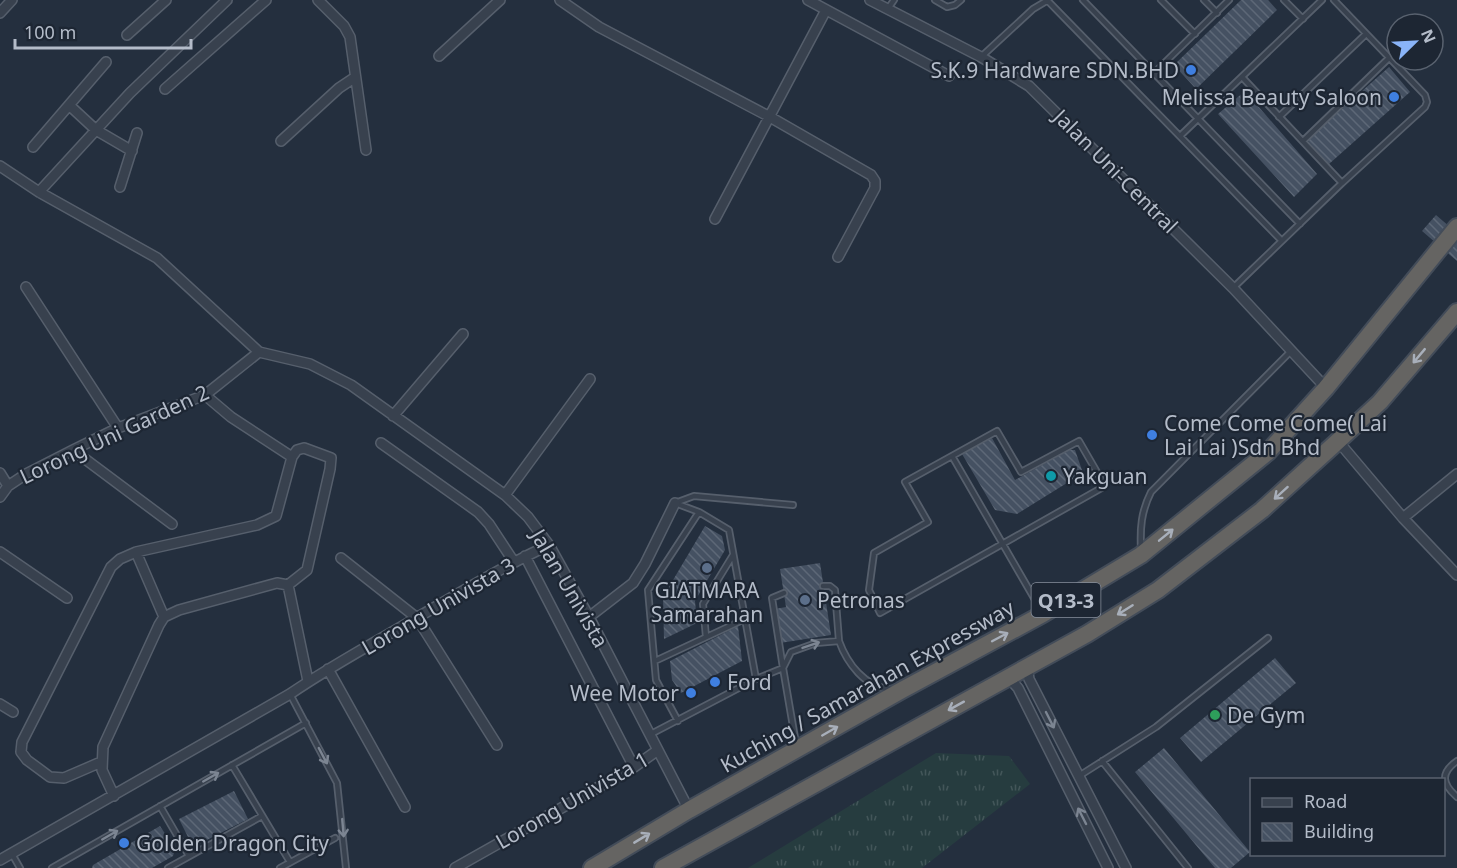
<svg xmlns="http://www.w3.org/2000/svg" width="1457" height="868" viewBox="0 0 1457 868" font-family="'Noto Sans',sans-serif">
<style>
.grass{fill:url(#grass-tufts)}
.building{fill:url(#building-back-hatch)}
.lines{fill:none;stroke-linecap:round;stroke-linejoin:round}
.service-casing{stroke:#565f6c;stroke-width:8}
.minor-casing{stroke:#565f6c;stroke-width:12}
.trunk-casing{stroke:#434c59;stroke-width:20}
.service{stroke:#38414e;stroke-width:4.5}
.minor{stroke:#38414e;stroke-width:9}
.trunk{stroke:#656462;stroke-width:16}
.oneway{stroke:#a8afba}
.oneway2{stroke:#7c8592}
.shop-dot{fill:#3f7fe0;stroke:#1d2633;stroke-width:2}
.culture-dot{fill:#0f9aa8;stroke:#1d2633;stroke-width:2}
.service-dot{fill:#5c6f8a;stroke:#1d2633;stroke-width:2}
.leisure-dot{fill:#2e9e5b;stroke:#1d2633;stroke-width:2}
.labels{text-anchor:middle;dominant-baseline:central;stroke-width:4.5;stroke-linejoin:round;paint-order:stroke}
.shield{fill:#1d2633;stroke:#878f9c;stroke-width:1.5}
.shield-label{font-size:20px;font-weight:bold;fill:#b4bcc9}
.poi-label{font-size:21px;fill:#b4bcc9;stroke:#1d2633;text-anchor:start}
.street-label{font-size:21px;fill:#b4bcc9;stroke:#1d2633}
</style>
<defs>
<pattern id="grass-tufts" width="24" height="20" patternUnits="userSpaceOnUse" patternTransform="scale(1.5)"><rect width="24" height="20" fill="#263c3f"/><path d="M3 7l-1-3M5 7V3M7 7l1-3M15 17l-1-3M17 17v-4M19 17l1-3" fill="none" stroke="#435659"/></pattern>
<pattern id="building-back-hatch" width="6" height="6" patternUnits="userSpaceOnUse" patternTransform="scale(1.5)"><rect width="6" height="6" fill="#455162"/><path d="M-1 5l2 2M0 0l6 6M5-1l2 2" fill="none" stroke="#5d6877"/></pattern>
</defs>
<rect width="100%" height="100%" fill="#242f3e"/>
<path class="grass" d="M936,753l73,3 21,28 -108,84h-174z"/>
<path class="building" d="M1241,0h27l9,10 -81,79 -22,-24z
M1389,67l21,25 -81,72 -22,-24z
M1245,91l72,83 -23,23 -76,-83z
M1436,215l21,18v28l-35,-30z
M992,438l23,42 54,-30h6l8,23 -66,41 -22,-4 -33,-56z
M705,526l17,10 3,14 -30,51 2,22 -33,16 -1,-42z
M820,563l11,72 -51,8 -5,-34 11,-2 -6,-38z
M738,626l4,35 -61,32 -9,-13 -2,-19z
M1275,658l21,25 -95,79 -21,-24z
M1164,748l86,104 -19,16h-16l-80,-96z
M234,791l14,28 -55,28 -14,-28z
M160,826l15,23 -2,7 -21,12h-60l1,-3z"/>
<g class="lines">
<g class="service-casing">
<path id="service" d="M935,0l12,7 8,-2 6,-5
M1047,0l235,241
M1083,0l217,224
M1161,0l34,34
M1204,0l13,13
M1284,0l19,19
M887,10l7,-10
M981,57l52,-48 15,-9
M1153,74l76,-74
M1242,77l100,106
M1279,117l87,-83
M1180,136l142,-136
M1303,141l86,-83
M1233,288l109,-105 83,-76 2,-5 -2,-7 -91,-95
M997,431l24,41 58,-31 26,45 -225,127 -11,-23 5,-37 54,-31 -23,-40z
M952,456l90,156
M675,503l24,9 30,18 27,149
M675,503l19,-7 99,9
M1141,550c-1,-22 0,-38 10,-58l140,-141
M823,586h7l5,4 4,51
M706,637l-3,-33 30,-49
M655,661l90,-42
M290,694l47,89 9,85
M678,721l-22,-41 -8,-90 51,-78
M651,734l105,-55 27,-11 -11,-70 12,-5
M796,744l-13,-76 8,-16 25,-9 23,-2c8,22 26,47 52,48
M1102,761l86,107
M1457,761c-17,12 -15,23 0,36
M232,765l58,97
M1079,776l77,-49 112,-89
M160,806l29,50
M12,854l8,14
M52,868l254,-145
M168,868l94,-52
M280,868l55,-30"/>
</g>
<g class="minor-casing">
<path id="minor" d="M318,0l26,26 6,11 16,113
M560,0l39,27 171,90 101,58 4,6v7l-37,69
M808,0l141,76
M870,0l111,57 48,29 204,202 93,100
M0,13l12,-13
M127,35l39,-35
M439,56l61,-56
M165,89l101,-89
M69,105l27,25 36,21
M281,141l58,-53 15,-10
M33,147l73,-85
M0,166l39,26 118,66 102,94 51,12 41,21 154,110 23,22 21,28 40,72 100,193
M120,187l17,-54
M39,192l91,-99 97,-93
M715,219l111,-209
M26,287l92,141
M205,395l26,22 61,40
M393,416l70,-82
M1338,441l65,77 54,57
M381,443l97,69 11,12 25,38
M73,450l99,74
M0,473l8,13
M505,495l85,-116
M0,497l8,-11 18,-12 47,-24 45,-22 87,-33 54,-43
M1403,518l54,-44
M0,552l67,46
M136,552l28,65
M525,556l109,211
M341,558l76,60 80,127
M589,617l44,-34 12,-19 30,-61
M1027,666l2,13 97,189
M328,669l77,138
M1008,677l10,11 90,180
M0,704l13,8
M101,762l-37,16 -14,-1 -23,-17 -6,-8 1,-10 89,-175 9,-8 16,-7 121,-27 19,-9 16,-59 5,-7 7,-2 27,10 -1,11 -23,101 -19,15
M114,796l-12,-26 1,-23 56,-122 5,-8 15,-7 98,-27 11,2 20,96
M0,860l290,-166c38,-26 78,-48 118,-71 46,-27 92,-55 141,-78
M455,868l179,-101 24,-17"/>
</g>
<g class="trunk-casing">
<path id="trunk" d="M592,868l97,-58 213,-120 141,-76 98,-59 127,-103 58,-64 131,-161
M663,868l424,-234 71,-44 104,-80 76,-69 42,-39 77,-90"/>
</g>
<use href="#service" class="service"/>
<use href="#minor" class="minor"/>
<use href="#trunk" class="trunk"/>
</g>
<defs><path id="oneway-shaft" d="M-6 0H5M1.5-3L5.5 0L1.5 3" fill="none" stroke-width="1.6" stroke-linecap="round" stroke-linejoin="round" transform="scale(1.5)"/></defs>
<g class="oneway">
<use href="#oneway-shaft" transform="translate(1419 356) rotate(130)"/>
<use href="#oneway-shaft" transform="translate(1281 493) rotate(138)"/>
<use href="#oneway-shaft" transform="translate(1166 535) rotate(-39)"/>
<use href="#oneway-shaft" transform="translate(1125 610) rotate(148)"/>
<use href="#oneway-shaft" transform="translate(1000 637) rotate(-28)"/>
<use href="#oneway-shaft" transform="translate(956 706) rotate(151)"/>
<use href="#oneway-shaft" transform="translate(830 731) rotate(-30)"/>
<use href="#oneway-shaft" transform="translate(642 838) rotate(-31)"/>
</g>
<g class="oneway2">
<use href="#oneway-shaft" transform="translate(811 645) rotate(-19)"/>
<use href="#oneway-shaft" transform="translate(1050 720) rotate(63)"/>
<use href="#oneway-shaft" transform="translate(323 756) rotate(62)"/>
<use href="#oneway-shaft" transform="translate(211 777) rotate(-30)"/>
<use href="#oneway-shaft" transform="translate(1082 816) rotate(-117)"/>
<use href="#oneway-shaft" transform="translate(343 828) rotate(85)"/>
<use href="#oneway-shaft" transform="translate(110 835) rotate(-30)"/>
</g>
<g class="shop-dot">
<circle cx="1191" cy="70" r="6"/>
<circle cx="1394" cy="97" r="6"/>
<circle cx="1152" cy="435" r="6"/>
<circle cx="715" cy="682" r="6"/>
<circle cx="691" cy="693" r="6"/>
<circle cx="124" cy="843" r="6"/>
</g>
<circle class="culture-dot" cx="1051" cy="476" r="6"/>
<g class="service-dot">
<circle cx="707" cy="568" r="6"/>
<circle cx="805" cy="600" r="6"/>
</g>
<circle class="leisure-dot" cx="1215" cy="715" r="6"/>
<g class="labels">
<rect class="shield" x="1031.5" y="583" width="69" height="34" rx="4.5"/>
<g class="shield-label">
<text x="1066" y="600">Q13-3</text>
</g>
<g class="poi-label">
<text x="1179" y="70" text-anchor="end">S.K.9 Hardware SDN.BHD</text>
<text x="1382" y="97" text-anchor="end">Melissa Beauty Saloon</text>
<text x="1164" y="423">Come Come Come( Lai<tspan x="1164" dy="24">Lai Lai )Sdn Bhd</tspan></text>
<text x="1063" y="476">Yakguan</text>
<text x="707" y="590" text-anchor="middle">GIATMARA<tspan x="707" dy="24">Samarahan</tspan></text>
<text x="817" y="600">Petronas</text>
<text x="727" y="682">Ford</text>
<text x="679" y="693" text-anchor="end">Wee Motor</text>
<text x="1227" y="715">De Gym</text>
<text x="136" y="843">Golden Dragon City</text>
</g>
<g class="street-label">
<text transform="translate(1116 171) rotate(45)">Jalan Uni-Central</text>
<text transform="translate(114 434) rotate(-25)">Lorong Uni Garden 2</text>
<text transform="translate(570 588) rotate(60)">Jalan Univista</text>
<text transform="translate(438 606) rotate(-30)">Lorong Univista 3</text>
<text transform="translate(867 686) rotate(-29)">Kuching / Samarahan Expressway</text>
<text transform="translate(572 800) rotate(-30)">Lorong Univista 1</text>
</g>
</g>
<rect x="1250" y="778" width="195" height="78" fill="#1d2633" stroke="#59626f" stroke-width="1.5"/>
<rect x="1262" y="798" width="30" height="9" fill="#38414e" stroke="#59626f" stroke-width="1.5"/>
<text x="1304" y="808" font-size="18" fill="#b4bcc9">Road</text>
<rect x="1262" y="823" width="30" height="18" fill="url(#building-back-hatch)" stroke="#59626f" stroke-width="1.5"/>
<text x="1304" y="838" font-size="18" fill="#b4bcc9">Building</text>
<g transform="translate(1415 42) rotate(66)"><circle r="28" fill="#1d2633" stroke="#59626f" stroke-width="1.5"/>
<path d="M0-4.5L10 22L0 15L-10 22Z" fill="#8ab4f8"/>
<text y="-9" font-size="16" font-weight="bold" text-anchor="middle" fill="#b4bcc9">N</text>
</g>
<path d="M15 39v9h176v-9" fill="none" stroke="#b4bcc9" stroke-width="3"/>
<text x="24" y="39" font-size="18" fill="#b4bcc9" stroke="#1d2633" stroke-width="4.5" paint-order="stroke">100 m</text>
</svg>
